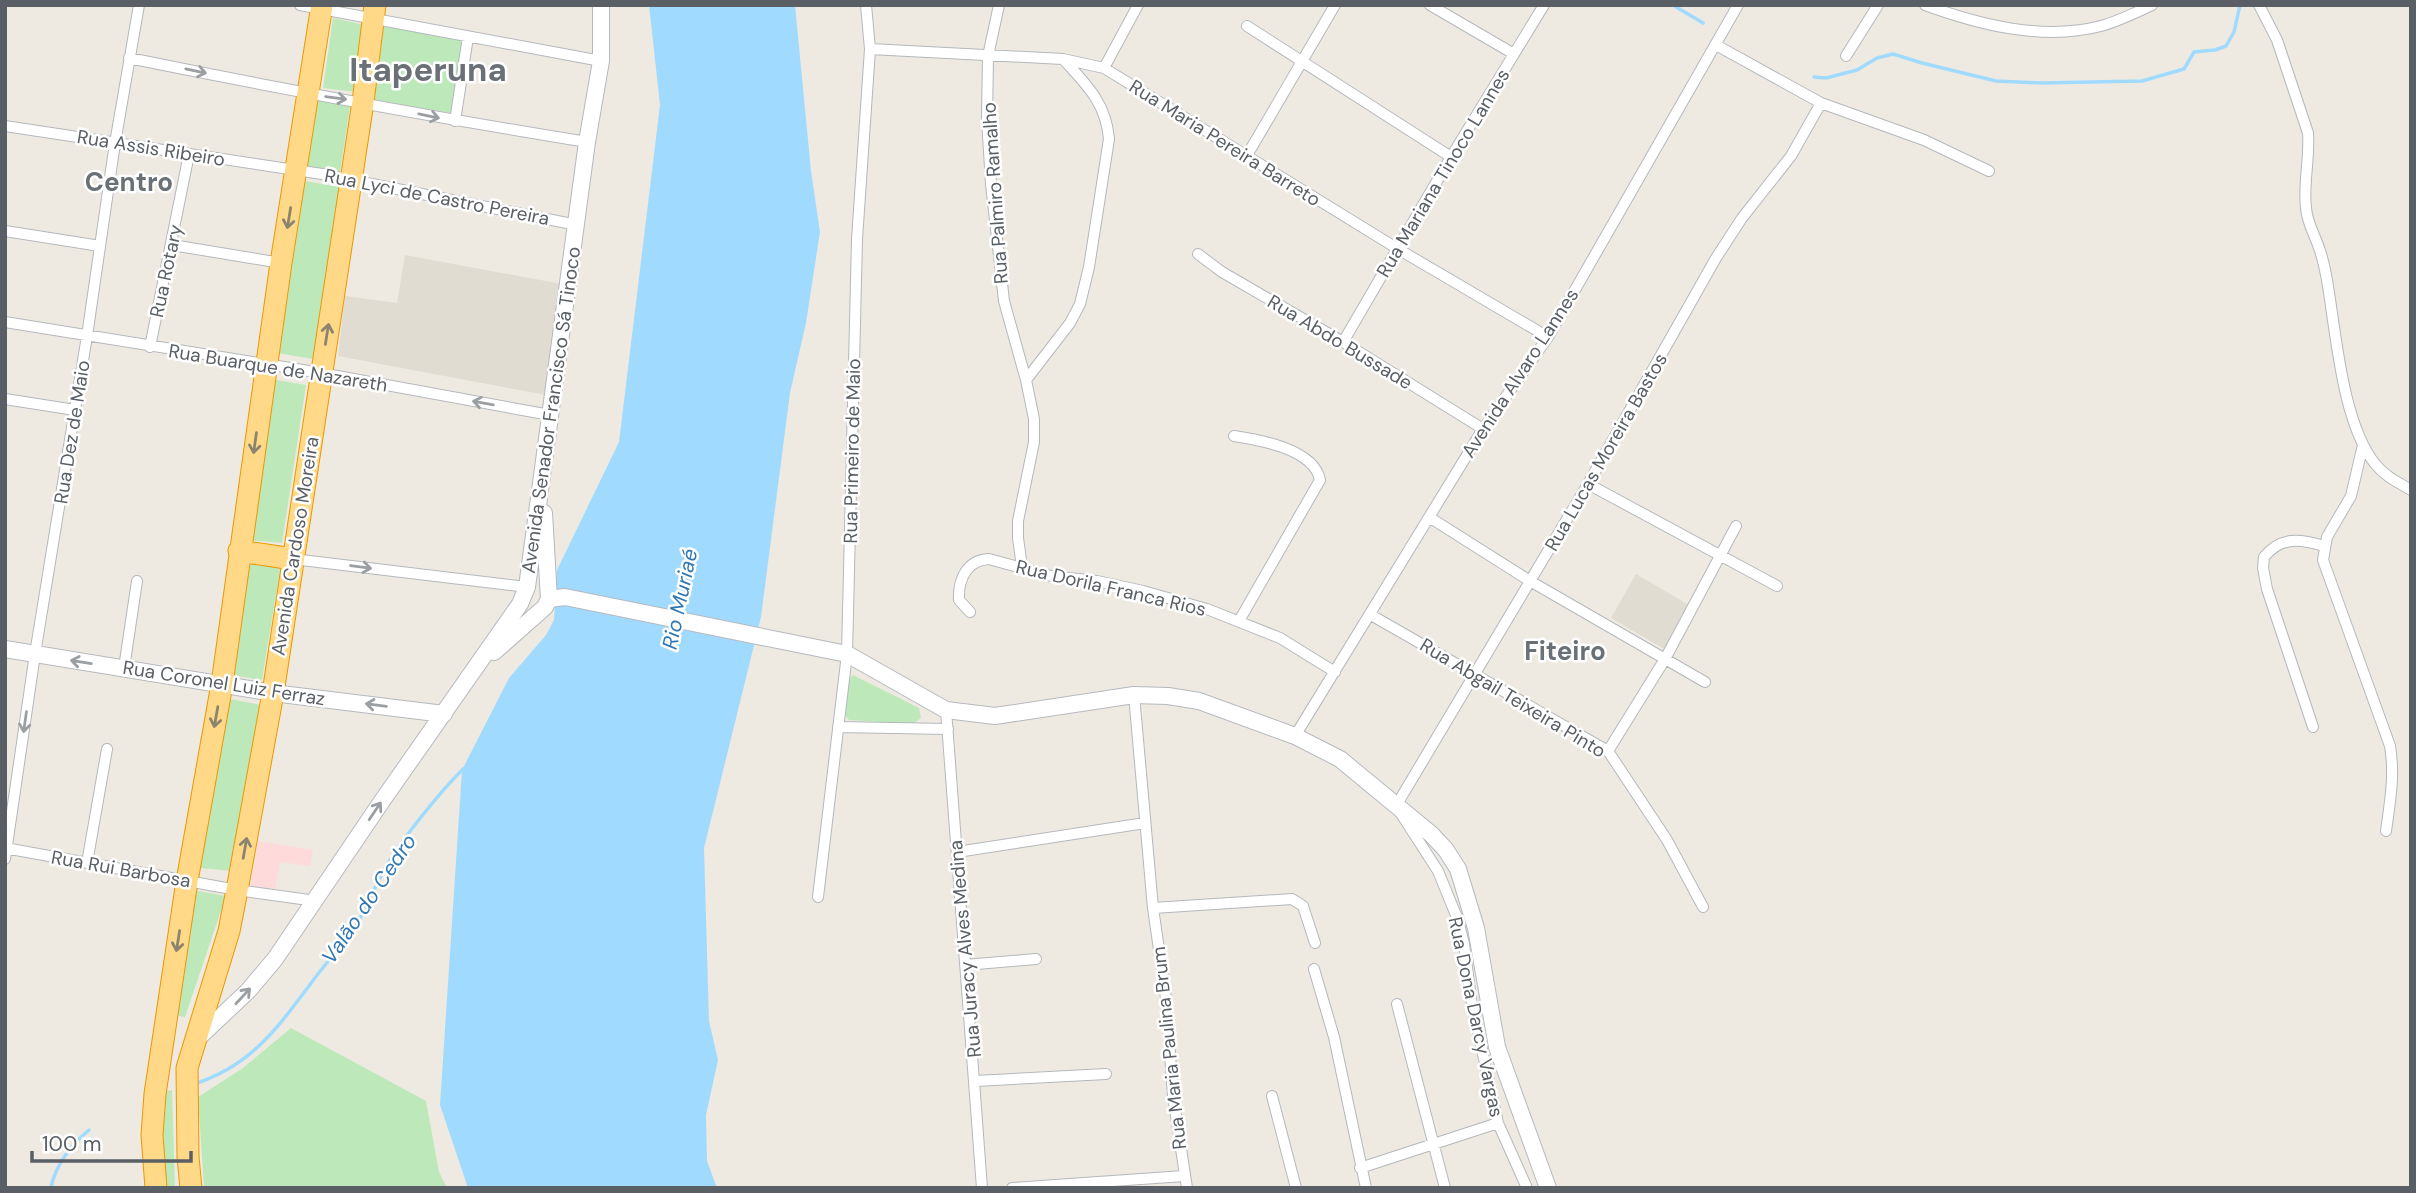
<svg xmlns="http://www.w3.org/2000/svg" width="2416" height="1193" viewBox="0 0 2416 1193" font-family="'DM Sans',sans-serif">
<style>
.education{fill:#e1dcd1}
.medical{fill:#fedbda}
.green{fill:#bde9ba}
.water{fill:#a0dbff}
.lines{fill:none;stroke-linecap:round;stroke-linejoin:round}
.stream{stroke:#a0dbff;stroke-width:3.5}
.street-casing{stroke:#b4b8bd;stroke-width:12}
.secondary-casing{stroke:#b5b9bf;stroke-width:18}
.highway-casing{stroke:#ef9600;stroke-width:23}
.street{stroke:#fff;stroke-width:10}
.secondary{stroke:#fff;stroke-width:16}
.highway{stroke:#ffd987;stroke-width:21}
.oneway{stroke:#9b9fa2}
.oneway2{stroke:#8b846e}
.labels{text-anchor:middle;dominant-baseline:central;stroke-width:5;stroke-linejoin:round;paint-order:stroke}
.street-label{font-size:19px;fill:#595f64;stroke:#fff}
.water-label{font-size:21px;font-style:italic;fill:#3077b2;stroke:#fff}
.district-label{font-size:26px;font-weight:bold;fill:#6a7176;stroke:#fff}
.town-label{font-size:33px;font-weight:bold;fill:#6a7176;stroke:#fff}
</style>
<rect width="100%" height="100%" fill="#eeeae1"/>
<path class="education" d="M405,255l157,29 -16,111 -208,-39 7,-60 52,7z
M1636,574l53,31 -25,44 -53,-31z"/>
<path class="medical" d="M258,841l55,9 -3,16 -30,-4 -5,32 -25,-4z"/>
<path class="green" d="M333,18l32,7 -8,67 -34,-4z
M384,25l79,13 -12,75 -79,-13z
M317,100l33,7 -10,65 -33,-6z
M305,181l35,6 -27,172 -36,-6z
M271,379l35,6 -24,158 -34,-3z
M250,560l31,4 -19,116 -32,-5z
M853,675l66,33 2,10 -8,6 -64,-4 -4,-5 1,-33z
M225,698l36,7 -29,166 -32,-3z
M193,890l33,6 -41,121 -12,-2z
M291,1028l135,73 13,71 8,16h-243l-6,-91 45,-29z
M172,1090l3,98h-13v-96z"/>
<path class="water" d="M649,5h146l16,166 9,61 -14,91 -16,70 -29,224 -57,231 5,173 9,39 -12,55 1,46 10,27h-249l-28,-83 22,-335 47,-92 37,-43 8,-15 3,-50 62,-128 41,-337z"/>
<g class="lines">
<path class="stream" d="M1673,5l30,18
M1814,77l12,1 31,-8 20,-12 16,-4 29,9 74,18 45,2 101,-2 42,-12 10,-17 21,-2 11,-4 8,-14 6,-27
M194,1084c56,-18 81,-53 115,-98 13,-19 30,-36 43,-55 14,-19 21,-41 32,-61 16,-29 56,-78 79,-101
M51,1188c4,-23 21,-44 38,-58"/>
<g class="street-casing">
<path id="street" d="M300,5l301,56
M999,5l-11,51 -1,63 4,65 13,117 22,79
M1430,5l84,49
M1925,5c55,20 118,36 176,21 18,-5 34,-13 51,-21
M2259,5l18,35 31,93c2,25 -5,50 -2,75 1,15 9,27 13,40 4,10 6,22 8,32 9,52 15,144 49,185 10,12 22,17 35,25
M1247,26l204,131
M1716,45l105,58 103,37 65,31
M870,49l193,10 41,9 294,181 150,88
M1846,56l32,-51
M129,58c152,31 304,59 458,84
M1104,68l34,-63
M455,121l13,-84
M5,126l317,48 255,51
M1246,157l89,-152
M5,231l95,15
M172,245l109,18
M1198,254l24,18 121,70 140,87
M5,322l316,51 229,42
M1343,342l108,-185 93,-152
M150,347l39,-193
M5,399l70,11
M1234,436c26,4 80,13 86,44l-81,141
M2363,445l-12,51 -24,41 -4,23 67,186c5,29 0,56 -4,85
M1588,484l189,102
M1429,517l101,64 175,101
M293,559l234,28
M1022,567l-4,-29v-17l16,-79v-23l-8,-39 44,-57 10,-19 9,-37 20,-128c-3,-36 -22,-54 -46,-80
M970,612l-11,-12c-1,-21 8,-40 30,-41l62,17 46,5 46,10 64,18 73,29 55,34
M1371,615l237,136 59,89 36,67
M124,668l13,-87
M1134,695l19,213 13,90 7,98 14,92
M946,710l36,478
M838,727l110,2
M2313,727l-46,-138 -4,-21 1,-11c17,-21 36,-18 60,-11
M1295,736l188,-307 65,-92 190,-332
M1608,751l57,-92 71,-133
M5,848l232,42 79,11
M957,852l188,-29
M5,859l30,-205 52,-318 28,-193 24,-138
M87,863l20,-114
M818,897l29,-243 10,-415 13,-190 -4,-44
M1153,908l139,-9 11,7 12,37
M965,965l71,-6
M1314,969l20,68 32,151
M1397,1004l48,184
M975,1081l131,-7
M1272,1096l24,92
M1360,1168l138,-45
M1012,1188l172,-12
M1527,1188l-29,-65 -27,-124 -7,-55 -6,-24 -20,-49 -42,-65 192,-322 128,-226 26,-40 49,-62 30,-53"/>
</g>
<g class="secondary-casing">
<path id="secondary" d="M549,599l16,-2 282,57 99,56 49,6 139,-21 34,1 31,5 96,35 45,23 91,75 15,16 12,19 18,59 21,119 51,141
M5,649l268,44 171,21
M494,652l51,-45 4,-8 -5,-86
M197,1039l51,-48 27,-32 107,-158 138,-197 7,-17 60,-445 14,-81v-56"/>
</g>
<g class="highway-casing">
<path id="highway" d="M239,551l54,8
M156,1188l-4,-53 3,-41 32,-213 35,-197 59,-421 41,-258
M191,1188l-3,-31 -1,-89 42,-137 8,-41 36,-197 90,-591 12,-97"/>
</g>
<use href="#street" class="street"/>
<use href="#secondary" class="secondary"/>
<use href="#highway" class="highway"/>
</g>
<defs><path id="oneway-shaft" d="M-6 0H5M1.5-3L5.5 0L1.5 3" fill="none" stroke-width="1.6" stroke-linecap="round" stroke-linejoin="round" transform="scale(1.75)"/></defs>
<g class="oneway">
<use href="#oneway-shaft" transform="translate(196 71) rotate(12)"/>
<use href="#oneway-shaft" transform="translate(336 98) rotate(8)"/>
<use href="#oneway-shaft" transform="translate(429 116) rotate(12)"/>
<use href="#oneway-shaft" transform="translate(483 403) rotate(-170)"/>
<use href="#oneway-shaft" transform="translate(361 567) rotate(7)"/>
<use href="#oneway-shaft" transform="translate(81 662) rotate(-171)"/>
<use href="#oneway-shaft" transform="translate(376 705) rotate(-173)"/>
<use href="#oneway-shaft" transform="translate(25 722) rotate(98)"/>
<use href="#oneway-shaft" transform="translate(375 811) rotate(-56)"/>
<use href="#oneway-shaft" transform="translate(243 996) rotate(-47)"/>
</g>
<g class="oneway2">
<use href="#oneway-shaft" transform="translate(289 218) rotate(99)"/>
<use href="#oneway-shaft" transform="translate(327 334) rotate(-81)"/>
<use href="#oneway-shaft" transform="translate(255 443) rotate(98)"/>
<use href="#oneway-shaft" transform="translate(216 717) rotate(100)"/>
<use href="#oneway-shaft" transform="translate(245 848) rotate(-80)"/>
<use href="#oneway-shaft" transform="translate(178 941) rotate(99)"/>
</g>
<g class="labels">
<g class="street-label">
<text transform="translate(1225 143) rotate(32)">Rua Maria Pereira Barreto</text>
<text transform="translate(151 148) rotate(9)">Rua Assis Ribeiro</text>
<text transform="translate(1443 173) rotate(-59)">Rua Mariana Tinoco Lannes</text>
<text transform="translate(995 193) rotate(-94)">Rua Palmiro Ramalho</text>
<text transform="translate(437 197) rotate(11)">Rua Lyci de Castro Pereira</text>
<text transform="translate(166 271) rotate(-78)">Rua Rotary</text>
<text transform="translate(1340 342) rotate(31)">Rua Abdo Bussade</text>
<text transform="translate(278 368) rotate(9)">Rua Buarque de Nazareth</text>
<text transform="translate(1520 373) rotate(-57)">Avenida Alvaro Lannes</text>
<text transform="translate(551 410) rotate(-82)">Avenida Senador Francisco Sá Tinoco</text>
<text transform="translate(72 432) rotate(-81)">Rua Dez de Maio</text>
<text transform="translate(852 451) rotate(-89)">Rua Primeiro de Maio</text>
<text transform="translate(1606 452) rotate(-60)">Rua Lucas Moreira Bastos</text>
<text transform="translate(295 546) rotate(-81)">Avenida Cardoso Moreira</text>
<text transform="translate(1111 588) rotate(13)">Rua Dorila Franca Rios</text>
<text transform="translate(224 683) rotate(9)">Rua Coronel Luiz Ferraz</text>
<text transform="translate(1513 698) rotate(31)">Rua Abgail Teixeira Pinto</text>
<text transform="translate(121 869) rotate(10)">Rua Rui Barbosa</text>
<text transform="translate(965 949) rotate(-95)">Rua Juracy Alves Medina</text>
<text transform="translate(1476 1017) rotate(78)">Rua Dona Darcy Vargas</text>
<text transform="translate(1169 1048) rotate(-96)">Rua Maria Paulina Brum</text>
</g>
<g class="water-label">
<text transform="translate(680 599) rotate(-78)">Rio Muriaé</text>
<text transform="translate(369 899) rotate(-56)">Valão do Cedro</text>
</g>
<g class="district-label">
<text x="129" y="182">Centro</text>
<text x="1565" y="651">Fiteiro</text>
</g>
<g class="town-label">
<text x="428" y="69">Itaperuna</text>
</g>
</g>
<rect width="2416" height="1193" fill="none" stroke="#595f64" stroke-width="14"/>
<path d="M32 1151v10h159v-10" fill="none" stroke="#595f64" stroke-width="3.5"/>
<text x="42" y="1151" font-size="21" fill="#595f64" stroke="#ffffff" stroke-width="5" paint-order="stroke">100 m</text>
</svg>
